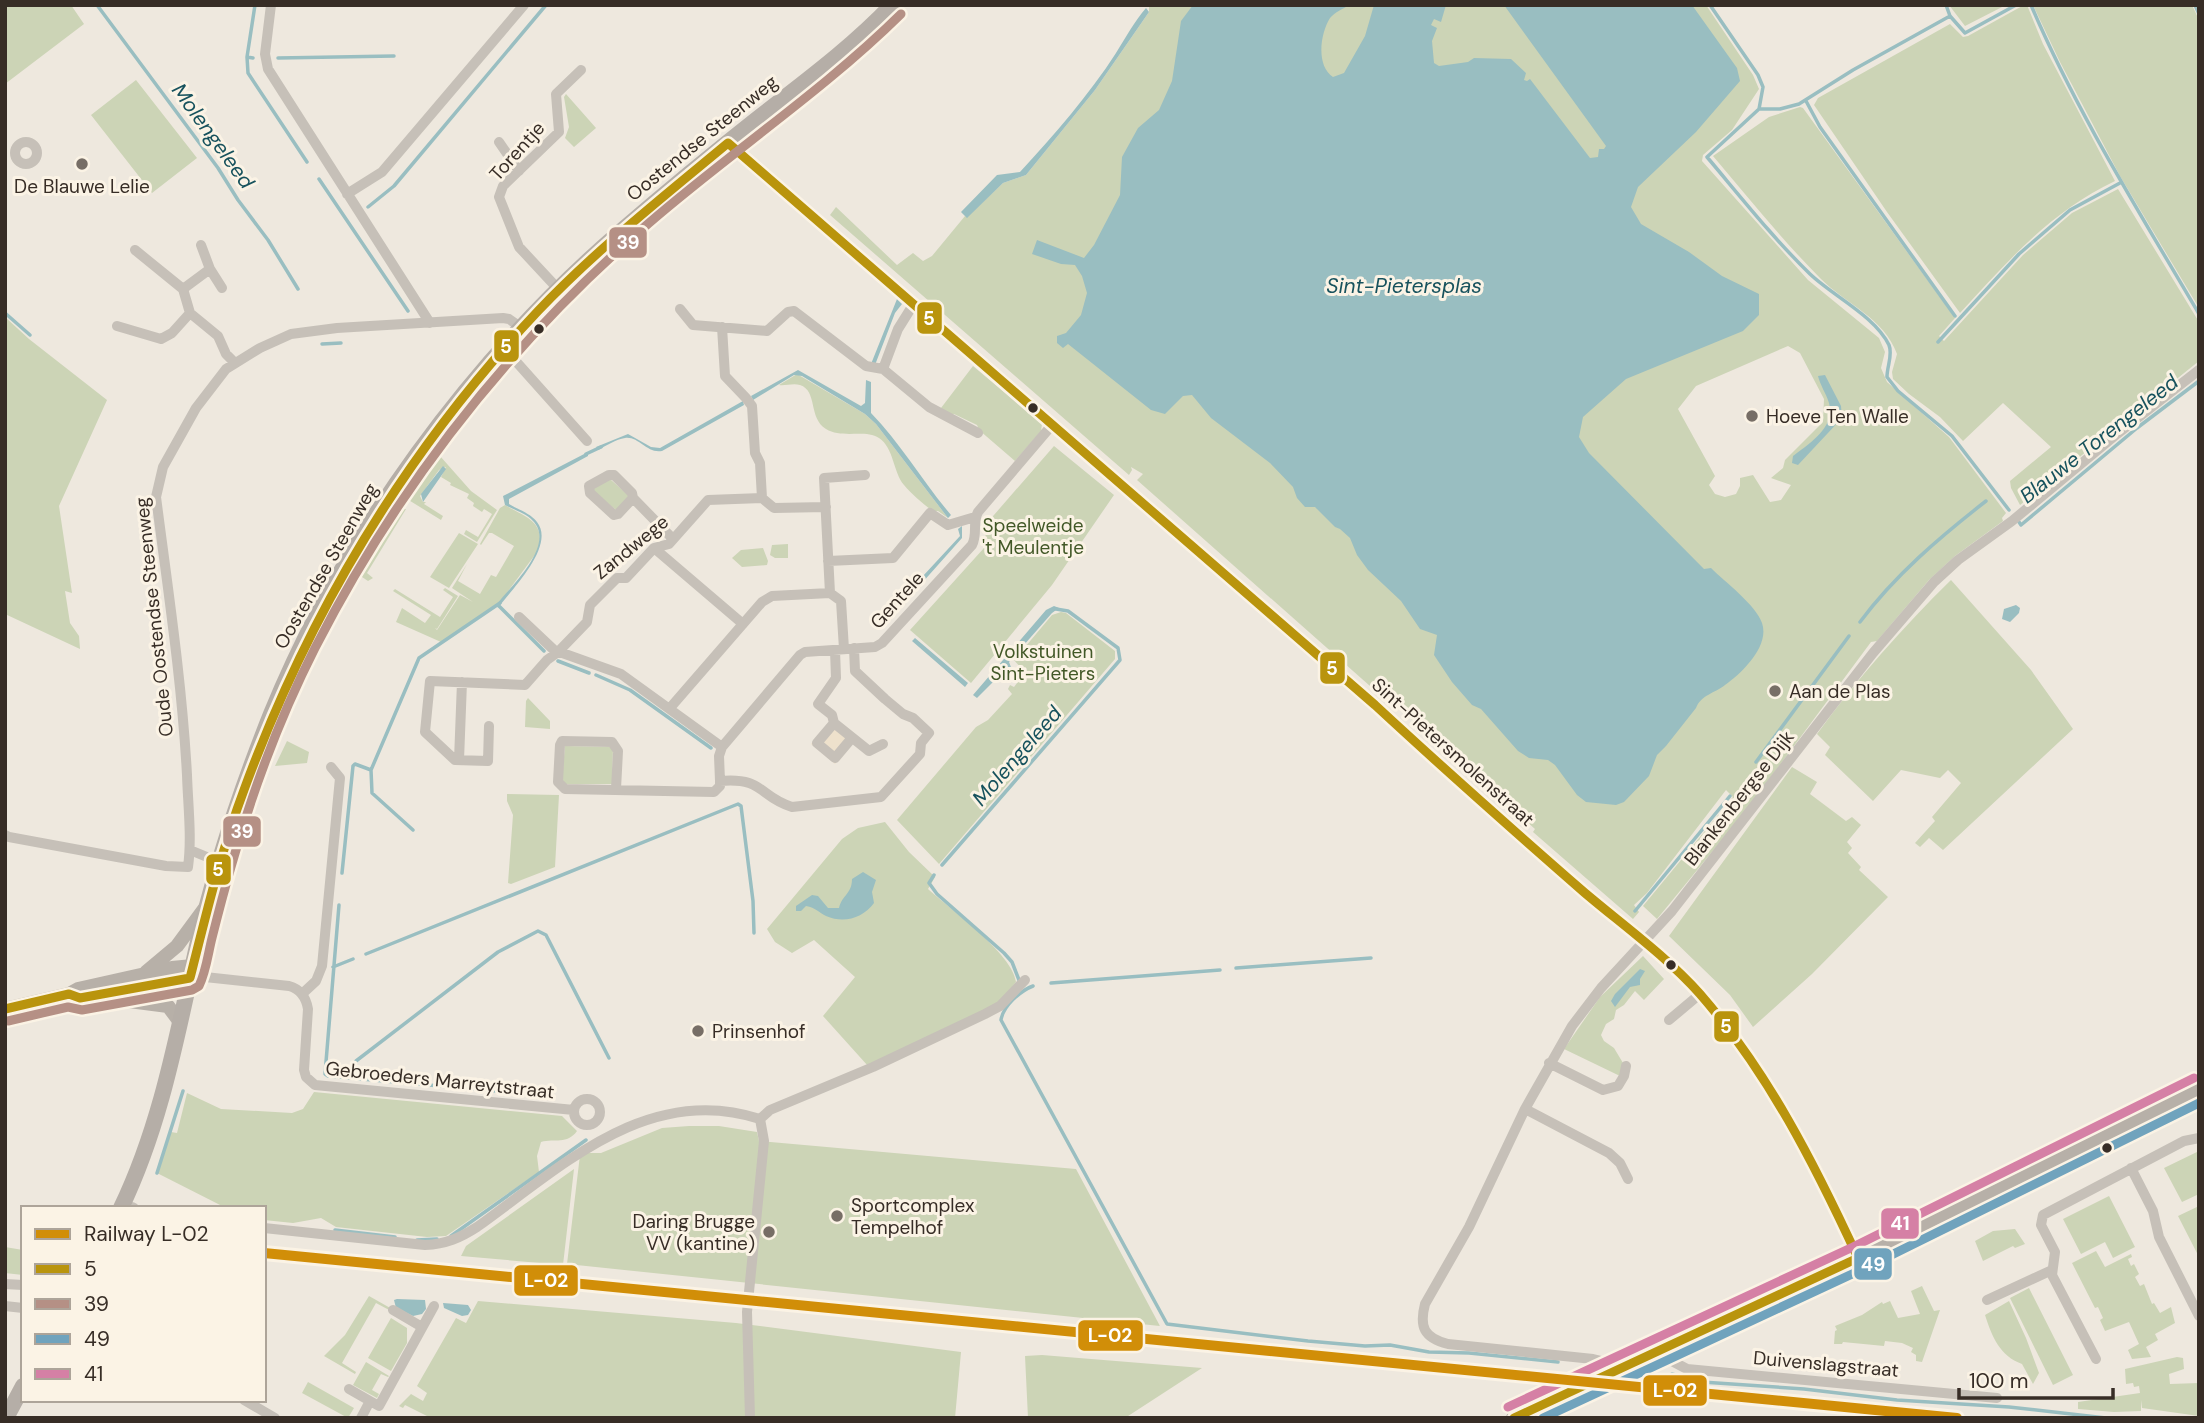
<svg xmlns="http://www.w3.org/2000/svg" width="2204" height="1423" viewBox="0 0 2204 1423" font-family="'DM Sans',sans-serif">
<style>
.green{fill:#ccd4b6;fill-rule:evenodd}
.plaza{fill:#eee1cc}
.water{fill:#99bec1}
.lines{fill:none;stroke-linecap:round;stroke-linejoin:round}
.stream{stroke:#99bec1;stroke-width:3.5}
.minor{stroke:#c6c0b8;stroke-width:10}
.secondary{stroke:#b7b0a8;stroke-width:14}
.primary{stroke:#b5aea7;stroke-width:16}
.bus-1-casing{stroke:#fbf3e5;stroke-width:14}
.bus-2-casing{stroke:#fbf3e5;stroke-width:14}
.bus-3-casing{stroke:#fbf3e5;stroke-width:14}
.bus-4-casing{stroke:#fbf3e5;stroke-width:14}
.bus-1{stroke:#b9940d;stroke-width:9}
.bus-2{stroke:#b59085;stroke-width:9}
.bus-3{stroke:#70a3bd;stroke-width:9}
.bus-4{stroke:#d580a5;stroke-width:9}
.rail-1-casing{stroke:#fbf3e5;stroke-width:16}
.rail-1{stroke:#d18e08;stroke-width:10}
.poi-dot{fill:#776e66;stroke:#fbf3e5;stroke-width:2.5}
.bus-dot{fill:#372d26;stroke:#fbf3e5;stroke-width:2.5}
.labels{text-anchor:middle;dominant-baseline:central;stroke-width:6;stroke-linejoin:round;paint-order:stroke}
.street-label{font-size:19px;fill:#372d26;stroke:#fbf3e5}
.poi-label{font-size:19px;fill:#372d26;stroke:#fbf3e5;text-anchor:start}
.park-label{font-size:19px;fill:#425827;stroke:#fbf3e5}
.water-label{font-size:21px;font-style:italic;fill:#17525d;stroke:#fbf3e5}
.line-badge{stroke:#fbf3e5;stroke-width:2.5}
.badge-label{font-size:19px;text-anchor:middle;font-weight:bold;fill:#fff}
</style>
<rect width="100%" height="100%" fill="#eee8de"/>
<path class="green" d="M5,5h66l13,19 -79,60z
M1149,5h557l47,70 6,14 -27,41 -29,25 -1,6 106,119 71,58 6,14 -4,16 6,14 62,55 57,76 -4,5 1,3 -48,35 -26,24 -52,61 -6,1 -123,166 -91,111 -14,-13 90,-109 -7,-7 -79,103 -13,12 5,7 -6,7 -100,-87 2,-3 -140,-124 5,-6 -15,-13 -6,8 -242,-214 6,-6 -12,-7 1,3 -3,5 -299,-260 6,-8 61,58 16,-12 10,8 9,-5 33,-40 2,1 36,-34 23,-8 69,-85 54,-78zM1788,346l12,7 24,46 -1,23 -38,38 -2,8 -12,10 20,7 -10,15 -11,2 -17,-27 -13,3v8l-4,8 -11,3 -10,-3 -6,-9 6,-9 -37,-67 18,-23z
M1949,5h57l-41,21z
M2024,5h3l16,39 72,137c-65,31 -107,80 -155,132l-73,-101 -73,-107 4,-7 132,-74 13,13 5,-1z
M2033,5h159l7,15v288l-79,-132 -60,-114z
M136,80l61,78 -45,35 -61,-78z
M566,94l30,34 -22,19 -9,-9 4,-11 -5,-30z
M1800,107l3,1 152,210 -16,18 5,5 79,-86 49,-42 46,-24 81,133v39l-179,144 -9,-17 -1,-7 41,-34 -48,-44 -40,38 -23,-24 -31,-23 -16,-15 -1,-7 5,-18c-13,-36 -51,-50 -76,-75 -39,-39 -73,-82 -108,-123l56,-39z
M5,317l24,22 78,61 -48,106 13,87 -7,-2 5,32 9,13 1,13 -75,-35z
M973,366l69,58 -1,7 -26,30 -36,-31 -2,-5 -23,-11 -3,1 -10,-7z
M797,374l68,40 11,10 72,94 -10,-7h-6c-9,-8 -20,-16 -28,-26 -11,-13 -10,-37 -25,-47 -14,-9 -37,1 -53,-9 -18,-11 -8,-38 -26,-44 -7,-2 -15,1 -21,0z
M1054,446l60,49 -62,90 -81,98 -61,-53 74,-82 3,-25z
M440,456l31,35 26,19 -20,32 -13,-8 2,-4 12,7 14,-23 -8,-5 -2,3 -9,-6 1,-3 -7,-5 2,-4 -19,-9 1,-2 -10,-6 5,-10 -7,3 -19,26 3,6h3l-2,2 19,12 -2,4 -34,-21 30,-42z
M610,479l18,16v4l-12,11 -22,-18v-5z
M505,505c20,12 43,17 32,47l-40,54 -56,36 -45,-20 6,-14 23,15 6,-8 -38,-24 2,-2 45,28 13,-20 -10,-7 2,-2 13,8 -21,33 -2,-1 2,2 23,-35 13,7 -21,-14 15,-24 -9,17 22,13 11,-19 5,2 18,-31 -22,-13h-3l-8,12 -1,-1 20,-36z
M400,509h6l-39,64 6,5 -5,3 -6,-4v-6z
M459,533l19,11 -29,44 -19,-11z
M788,544v14h-13l-5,-3 2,-10z
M763,548l5,13 -1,4 -25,2 -10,-9 9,-8z
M1951,580l80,90 42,59 -130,121 -14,-12 -9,9 -5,-4 20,-22 -3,-4 29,-34 -13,-13 -8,8 -39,-8 -28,31 -48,-46 5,-8 -13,-13c40,-55 86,-107 134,-154z
M1061,612l5,1 49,38v8l-176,205 -42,-44 79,-93 12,-7 24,-26 -4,-5 2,-4 4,2 9,-12 -6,-4 3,-4 -6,-7 38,-45z
M528,698l22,23v8l-25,-2 1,-26z
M287,741l22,11 -2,11 -32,3z
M565,746l48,1 -1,37h-47l-3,-5z
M1792,767l25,15 -7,12 36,27 6,-4 9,8 -14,17 5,6 -4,5 13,14 -2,3 29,27 -76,77 -59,53 -23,-32 -61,-59z
M507,794l52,1 -4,72 -44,17 -3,-1 5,-68 -6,-14z
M885,822l24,30 26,25 -7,12c22,20 85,65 88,93l-17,21 -131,63 -45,-50 32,-39 -41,-37 -22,13 -17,-11 -8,-13 75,-90 16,-11z
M1643,956l21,23 -20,21 -9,-9 -11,14 -8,5 -2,9 -8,5 -5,11 3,6 10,7 9,15 -3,13 -56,-27 36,-52z
M314,1092l248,24 15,15c-10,14 -22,7 -36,11l-4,14 2,16 -93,64 -19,1 -91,-10 -15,-9 -28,5 -29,-3v-12h-38l-69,-35 14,-41 6,1 10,-40 34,16 71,4 11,-4z
M689,1126h30l38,6 2,9 317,28 84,157 -593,-62 13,-109 3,-2h18l61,-25z
M2199,1151v43l-17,8 -18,-34z
M574,1169l-11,96 -102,-9 5,-10z
M2109,1196l26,51 -22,11 -8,-16 -24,12 -18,-35z
M2199,1206v51l-21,-41z
M2015,1229l10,15 -10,4 -2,-2 -30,15 -8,-20 18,-10z
M5,1247l18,3v25l-18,-2z
M2096,1251l9,16 26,-13 1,3 -4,2 3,7 3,-2 5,10 -4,3 5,9 4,-2 8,20 2,-1 6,10 11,-6 4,16 -20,11 3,6 -12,7 5,10 -19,2 -4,-9 11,-6 -10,-22 -24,9 -5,-11 3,-2 -5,-11 -3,1 -23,-45z
M1922,1286l12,25 6,-1 -18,52 -6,-1v-6l-5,-3 2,-4 -11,-5 -17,-2 -1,5 -41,-4 -1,2h-8l1,-13 2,-1 -2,-4 27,-11 20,-13 1,2 7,-3 8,17 22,-4 -9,-23z
M2029,1288l44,87 -20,10 -43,-87z
M369,1296l23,13 -1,2 -15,-8 -34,60 14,9 -1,2 -31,-18 21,-21z
M478,1301l258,22 225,29 -6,66h-524l-26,-13 -2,3 -4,-2 12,-12 12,7 4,-8 -10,-7 39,-68 10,5z
M2009,1301l17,37 13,35 -6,11 -11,-20c-22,-8 -30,-27 -37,-49z
M391,1318l16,10v15l-16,28 -23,-13z
M1042,1355l160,13 -77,50h-97l-3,-62z
M2177,1357l6,1 1,11 -15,5 1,10 29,-1v33l-57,-8 -1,-8v11l-27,1 -36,-3v-7l62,-9 -1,-7 -5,1 -1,-4 -7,1 -1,-15z
M366,1362l23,14 -1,1 -7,-3 -9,16 7,4 -2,4 -24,-13z
M308,1382l46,26 -6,10 -46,-25z"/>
<path class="plaza" d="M832,720l24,19 -21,25 -24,-20z"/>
<path class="water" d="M1193,5h156c-6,4 -14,7 -19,13 -10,16 -14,48 3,59l11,-4 21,-37 9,-31h72l-5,17 -7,-3 -3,6 6,3 -5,13 2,22 5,3 29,-4 6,-4 37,1 15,14 -2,7 3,1 3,-2 60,79 8,-1 1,-8h5l2,-3 -102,-141h188l45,63 3,13 -44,51 -58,55 -7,20 10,17 48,28 33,24 37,18v21l-16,16 -117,48 -43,38 -4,20 10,16 115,116 7,-1c14,14 45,37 51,55 8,23 -20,50 -37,62 -10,8 -24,10 -29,23l-30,38 -9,9 -8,21 -25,26 -8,3 -30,-3 -9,-7 -22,-30 -7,-5 -19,-2 -11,-7 -37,-42 -9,-4 -20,-23 -18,-27 3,-20 -17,-6 -19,-28 -33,-31 -11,-15 -7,-17 -10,-9 -5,-2 -20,-20h-10l-8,-9 -4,-11 -23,-24 -59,-45 -19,-23 -9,1 -18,18 -14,-4 -83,-66 -5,4 -6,-5v-7l9,-3 15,-18 6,-22 -5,-17 -7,-11 -14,-1 -29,-10 5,-14 47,18 10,-13 26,-50 2,-38 16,-29 21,-18 13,-29 9,-60z
M1146,8l3,4 -54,78 -69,85 -23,8 -36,35 -6,-6 36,-37 23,-3c34,-37 69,-77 96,-119 10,-16 18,-31 30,-45z
M897,299l5,5 -7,9 -20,52 -4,-1z
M798,370l63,36 4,-3 1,-23 5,2v31c30,31 52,69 80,102l-3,3 -72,-94 -11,-10 -63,-38 -8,-1 -41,25 -2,-4z
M1825,375l16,31 1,12 -44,47 -6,-2 1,-7c16,-12 43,-29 36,-53 -3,-10 -9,-18 -11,-27z
M743,401l1,4 -82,46c-15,3 -23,-15 -37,-13 -9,1 -19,8 -27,12l-2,-3 32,-13 23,13 9,1z
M588,452v4l-79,43v5c10,6 21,9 28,18 19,24 -26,68 -39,86l-1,-4c14,-18 59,-59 36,-83 -7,-8 -19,-11 -28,-16l-2,-9z
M443,466l3,3 -23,33 -2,-8z
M962,526v12l-73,82 -3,-4 74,-80 -2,-7z
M2016,605l4,3 -1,5 -9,9 -8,-3 2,-10z
M1054,606l5,2 -7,5 -43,49 5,13 -3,2 -10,-3 -24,24 -4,-3 73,-85z
M915,638l53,45 -3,4 -53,-46z
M863,872l13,8 -4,12 2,11c-11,15 -30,21 -48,13 -8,-4 -10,-8 -20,-10l-5,5h-5v-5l16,-11 6,1 10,12h11c3,-13 13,-14 13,-29z
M1640,969l5,2 -5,8v6l-10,2 -15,20 -4,-6 4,-7z
M397,1299l28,1 1,9 -4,5 -9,2 -17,-8 -2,-8z
M443,1303l25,2 3,5 -3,5 -6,1 -18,-8z"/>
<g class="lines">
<path class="stream" d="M97,5l121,163 20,32 30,40 30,49
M1710,5l48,70 5,12 -4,22 -52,48c33,39 66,81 103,117 23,22 65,42 79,71 4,10 -2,21 -2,32l11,14 54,45 57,74
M1946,5l4,11
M2031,5c46,108 109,208 168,309
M2195,5l4,9
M247,57l1,16 59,89
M253,58l-6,-1 8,-52
M278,58l116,-2
M1806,101l14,26 135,189
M1759,109h21l19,-5 54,-34 97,-54 15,17 51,-28
M319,179l89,132
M368,207l26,-21 152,-181
M5,313l25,22
M1938,342l81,-88 51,-44 50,-27
M322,344l19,-1
M586,454l15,-7
M2019,522l2,3 116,-97 62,-47
M498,605l46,46
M1860,622c35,-47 80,-85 126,-121
M558,661l31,12
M596,675l34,15 81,58
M1756,762l93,-126
M413,830l-41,-37 -1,-23 48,-112 81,-55
M942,865l178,-205 -2,-12 -50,-37 -12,-2
M342,873l11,-107 2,-2 16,6
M934,875l-5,8 8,11 67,59 8,9 7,18
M339,905l-14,169 3,2 224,20
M1635,911l95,-115
M366,954l372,-150 3,2 12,95 1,32
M333,967l20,-8
M1236,968l135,-10
M1051,983l169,-13
M1033,986c-13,5 -30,20 -32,34l166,304 141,17 57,5 25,-1 39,7 40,1 89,9
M356,1061l142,-109 40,-21 8,4 63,123
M157,1173l26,-82
M335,1230l60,7
M451,1236l135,-96
M417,1240l20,-1
M1672,1374l30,8 102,7 93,11 112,7 97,11h47"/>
<path class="minor" d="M271,5l-6,49 3,15 162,254
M499,142l20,29
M15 153a11 11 0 1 1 22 0a11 11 0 1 1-22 0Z
M728,143l647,562 100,92 151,131 33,25 41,41 33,42 50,75 34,59 41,88
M347,194l35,-22 142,-167
M201,245l9,24 12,19
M135,250l48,39 7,24 28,23 8,18 9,9
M183,289l27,-20
M559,290l-40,-43 -20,-50 4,-11 56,-54 -3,-38 25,-24
M680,309l13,16 74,6 21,-19 6,-1 72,55 17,3 15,-40 15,-24
M117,326l44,13 11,-6 18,-20
M722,327l3,49 21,22 6,8 3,47 5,10 2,35
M504,348l83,93
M883,369l46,38 49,26
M633,498l-15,16 -4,1 -24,-22 -1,-7 20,-11h5l18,18 1,5 40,41
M654,548l89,76
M828,561l65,-3 37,-45 18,12 27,-8
M519,617l35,33 67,24 101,73
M844,649l-3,-48 -11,-8 -6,-115 41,-3
M835,650l1,28 -18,26 14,11 2,8 35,28 14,-7
M670,708l92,-106 10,-6 58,-3
M834,723l-17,20 18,15 16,-19
M489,726l-1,35 -33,-1 -30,-28 5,-51 95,4 22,-25 11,-8 29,-30 3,-17 27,-27h9l28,-30 15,-4 39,-44 54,-2 12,10 52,-1
M459,760l3,-78
M720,781l-1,-25 3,-9 78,-92 5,-3 70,-5 7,-4 90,-98c6,-11 0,-22 6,-33l74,-87
M616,789l2,-38 -6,-9 -50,-1 -2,4 -2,37 7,7 149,3 6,-6v-5c44,-4 39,16 72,26l89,-10 39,-43 1,-11 8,-10 -16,-15 -10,-4 -18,-15 -30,-28 -1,-23
M5,835l4,2 157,29 22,1c4,-30 0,-61 -1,-92 -5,-93 -19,-185 -31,-278l7,-30 33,-59 30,-39 34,-21 31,-14 46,-6 166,-10 6,1 13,9
M190,850l29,12
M190,978l15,-1 84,9c11,3 17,11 19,23l-4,61 2,7 9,8 259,25
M302,994l14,-13 6,-15 18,-188 -9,-11
M1669,1020l31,-26
M1549,1063l54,27 15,-4 6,-10 2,-10
M574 1112a13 13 0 1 1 26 0a13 13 0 1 1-26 0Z
M1525,1109l84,44 11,10 8,16
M760,1119l10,-9 103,-43 112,-53 15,-8 25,-26
M2131,1168l22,43 6,26 40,79
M132,1207l2,1
M264,1228l161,17c21,-1 35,-7 52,-18 84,-60 171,-145 283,-108
M5,1284l18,1
M1987,1300l65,-30
M5,1306l18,2
M393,1310l29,17
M1659,1350l11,10 17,9 310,29
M2096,1359l-44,-84 3,-23 -14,-27 2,-10 141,-74 15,-3
M1623,1366l-30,-7 -145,-15c-24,-6 -29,-17 -23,-40l44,-77 56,-118 47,-83 29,-38 71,-77 201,-258 61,-71 24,-22 54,-39 105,-87 82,-64
M349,1389l21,12 -9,17
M244,1400l31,18
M370,1401l9,5 55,-100
M750,1418l-3,-106 17,-171 -4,-22"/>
<path class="secondary" d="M146,972l31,-26 28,-38
M69,994l11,4 110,-20
M106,998l62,8 12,16
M5,1009l64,-15 9,-5 94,-21 21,-2
M1513,1418l345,-160 341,-169"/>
<path class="primary" d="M121,1208c40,-83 56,-173 76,-262 18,-79 44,-157 74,-232 74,-181 201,-354 349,-482 44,-38 90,-76 137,-113 46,-36 94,-71 135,-114
M6,1418l17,-32"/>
<g class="bus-1-casing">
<path id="bus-1" d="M728,143l647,562c69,64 139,126 210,188 39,33 81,63 115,101 68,78 115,171 158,264
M5,1009l64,-15 11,4 110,-20c16,-63 31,-127 54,-188 66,-180 162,-339 294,-479 58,-61 125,-114 190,-168
M1514,1418l344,-160"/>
</g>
<g class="bus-2-casing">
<path id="bus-2" d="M8,1021l60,-14 14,3 110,-20 7,-4c7,-14 9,-32 13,-48 6,-24 12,-47 19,-71 21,-75 49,-150 84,-219 83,-162 196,-306 334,-425 82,-71 174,-132 252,-209"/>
</g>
<g class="bus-3-casing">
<path id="bus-3" d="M1543,1418l320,-149 336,-166"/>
</g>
<g class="bus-4-casing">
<path id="bus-4" d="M1508,1407l345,-160 341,-169"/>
</g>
<use href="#bus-1" class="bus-1"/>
<use href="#bus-2" class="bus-2"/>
<use href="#bus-3" class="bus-3"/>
<use href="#bus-4" class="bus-4"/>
<g class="rail-1-casing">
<path id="rail-1" d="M264,1253l1693,165"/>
</g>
<use href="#rail-1" class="rail-1"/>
</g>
<g class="poi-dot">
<circle cx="82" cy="164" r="7"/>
<circle cx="1752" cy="416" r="7"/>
<circle cx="1775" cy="691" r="7"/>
<circle cx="698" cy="1031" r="7"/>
<circle cx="837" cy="1216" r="7"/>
<circle cx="769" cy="1232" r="7"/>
</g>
<g class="bus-dot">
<circle cx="539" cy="329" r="6"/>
<circle cx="1033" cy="408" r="6"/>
<circle cx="1671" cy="965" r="6"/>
<circle cx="2107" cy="1148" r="6"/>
</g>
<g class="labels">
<g class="street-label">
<text transform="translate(702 138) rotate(-39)">Oostendse Steenweg</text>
<text transform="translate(517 151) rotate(-48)">Torentje</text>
<text transform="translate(631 547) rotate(-39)">Zandwege</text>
<text transform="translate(326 566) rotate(-60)">Oostendse Steenweg</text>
<text transform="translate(897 600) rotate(-48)">Gentele</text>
<text transform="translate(154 617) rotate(-96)">Oude Oostendse Steenweg</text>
<text transform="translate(1453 752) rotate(42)">Sint-Pietersmolenstraat</text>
<text transform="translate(1739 798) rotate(-52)">Blankenbergse Dijk</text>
<text transform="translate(440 1080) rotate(6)">Gebroeders Marreytstraat</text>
<text transform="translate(1826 1364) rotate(5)">Duivenslagstraat</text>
</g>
<g class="poi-label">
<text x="82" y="186" text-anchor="middle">De Blauwe Lelie</text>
<text x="1766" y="416">Hoeve Ten Walle</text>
<text x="1789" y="691">Aan de Plas</text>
<text x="712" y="1031">Prinsenhof</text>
<text x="851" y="1205">Sportcomplex<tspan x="851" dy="22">Tempelhof</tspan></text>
<text x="755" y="1221" text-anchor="end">Daring Brugge<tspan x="755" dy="22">VV (kantine)</tspan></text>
</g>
<g class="park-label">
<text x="1033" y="525">Speelweide<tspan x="1033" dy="22">'t Meulentje</tspan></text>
<text x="1043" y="651">Volkstuinen<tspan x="1043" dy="22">Sint-Pieters</tspan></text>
</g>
<g class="water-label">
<text transform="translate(213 136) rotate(54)">Molengeleed</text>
<text x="1404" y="286">Sint-Pietersplas</text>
<text transform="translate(2099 439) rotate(-38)">Blauwe Torengeleed</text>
<text transform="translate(1017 756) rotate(-49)">Molengeleed</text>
</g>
</g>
<g class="line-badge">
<rect x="608" y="226" width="40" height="33" rx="7" fill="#b59085"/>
<rect x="916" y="301" width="27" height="34" rx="7" fill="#b9940d"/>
<rect x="493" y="329" width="27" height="34" rx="7" fill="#b9940d"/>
<rect x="1319" y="651" width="27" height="34" rx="7" fill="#b9940d"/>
<rect x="222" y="815" width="40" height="33" rx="7" fill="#b59085"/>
<rect x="205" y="853" width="27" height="33" rx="7" fill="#b9940d"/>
<rect x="1713" y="1010" width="27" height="33" rx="7" fill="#b9940d"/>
<rect x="1880" y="1207" width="40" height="33" rx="7" fill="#d580a5"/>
<rect x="1853" y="1247" width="40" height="34" rx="7" fill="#70a3bd"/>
<rect x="513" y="1264" width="66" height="33" rx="7" fill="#d18e08"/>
<rect x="1077" y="1319" width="67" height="33" rx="7" fill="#d18e08"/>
<rect x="1642" y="1374" width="66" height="33" rx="7" fill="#d18e08"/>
</g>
<g class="badge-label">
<text x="628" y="249">39</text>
<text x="929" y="325">5</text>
<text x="506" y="353">5</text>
<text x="1332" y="675">5</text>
<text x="242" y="838">39</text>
<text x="218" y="876">5</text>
<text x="1726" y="1033">5</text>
<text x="1900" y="1230">41</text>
<text x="1873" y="1271">49</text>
<text x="546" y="1287">L-02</text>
<text x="1110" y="1342">L-02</text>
<text x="1675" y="1397">L-02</text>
</g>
<rect width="2204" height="1423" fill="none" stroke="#372d26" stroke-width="14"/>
<rect x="21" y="1206" width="245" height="196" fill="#fbf3e5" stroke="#ada499" stroke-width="2"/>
<rect x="35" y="1229" width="35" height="10" fill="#d18e08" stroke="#ada499" stroke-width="2"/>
<text x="84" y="1241" font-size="21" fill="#372d26">Railway L-02</text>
<rect x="35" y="1264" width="35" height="10" fill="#b9940d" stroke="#ada499" stroke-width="2"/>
<text x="84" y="1276" font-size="21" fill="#372d26">5</text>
<rect x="35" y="1299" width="35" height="10" fill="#b59085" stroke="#ada499" stroke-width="2"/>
<text x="84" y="1311" font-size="21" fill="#372d26">39</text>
<rect x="35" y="1334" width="35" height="10" fill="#70a3bd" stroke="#ada499" stroke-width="2"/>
<text x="84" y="1346" font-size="21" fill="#372d26">49</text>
<rect x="35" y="1369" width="35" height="10" fill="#d580a5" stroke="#ada499" stroke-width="2"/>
<text x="84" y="1381" font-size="21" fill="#372d26">41</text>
<path d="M1959 1388v10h154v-10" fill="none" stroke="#372d26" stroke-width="3.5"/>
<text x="1969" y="1388" font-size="21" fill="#372d26" stroke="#fbf3e5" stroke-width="5" paint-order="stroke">100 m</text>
</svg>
